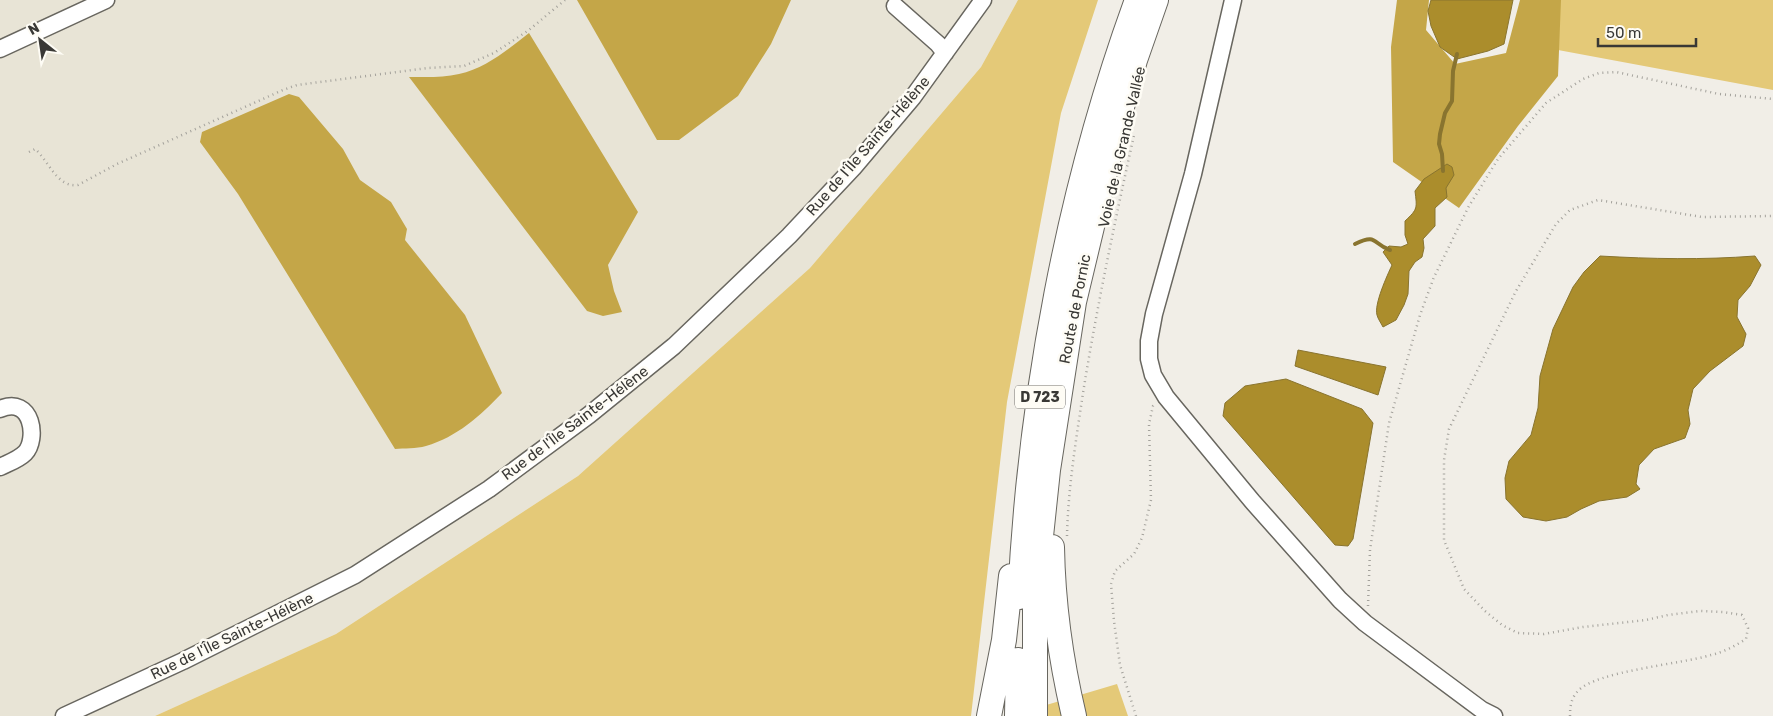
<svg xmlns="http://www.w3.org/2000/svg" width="1773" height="716" viewBox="0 0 1773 716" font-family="Rubik,sans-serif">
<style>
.built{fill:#e8e4d6}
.green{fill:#e4c978}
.forest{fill:#c4a648}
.water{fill:#ab8d2c;stroke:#89742f}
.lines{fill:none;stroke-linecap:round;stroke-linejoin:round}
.stream{stroke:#89742f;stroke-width:4}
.minor-casing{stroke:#68665f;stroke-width:19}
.highway-casing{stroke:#68665f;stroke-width:26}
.path{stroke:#a4a29c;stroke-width:2.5;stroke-dasharray:1 4;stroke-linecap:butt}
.minor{stroke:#fff;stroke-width:16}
.highway{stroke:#fff;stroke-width:24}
.labels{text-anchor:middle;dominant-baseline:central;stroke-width:5;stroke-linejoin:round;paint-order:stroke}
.shield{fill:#fefcf5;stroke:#74736f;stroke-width:1}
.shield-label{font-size:14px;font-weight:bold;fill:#393835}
.street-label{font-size:15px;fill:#393835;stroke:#fefcf5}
</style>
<rect width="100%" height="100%" fill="#f1eee7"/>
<path class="built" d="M0,0h1018l-37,67 -171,201 -232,208 -242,158 -181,82h-155z"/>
<path class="green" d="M1018,0h80l-37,113 -54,289 -36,314h-816l181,-82 242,-158 232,-208 171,-201z
M1560,0h213v90l-215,-40z
M1117,684l11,32h-119z"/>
<path class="forest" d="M577,0h214l-20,44 -33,52 -59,44h-22z
M1397,0h32l-3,30 29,34 51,-11 14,-53h41l-3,76 -40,50 -59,82 -66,-46 -2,-115z
M529,33l109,179 -30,53 6,26 8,21 -19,4 -16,-5 -178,-234c16,0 34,1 50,-3 27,-6 48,-24 70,-41z
M289,94l10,3 44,52 17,31 31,22 16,27 -2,11 60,75 37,78c-22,23 -45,44 -76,53 -10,3 -22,2 -31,3l-157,-255 -38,-52 2,-10z"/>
<path class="water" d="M1431,0h82l-9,44 -16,7 -31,8 -17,-12 -9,-21 -3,-15z
M1447,164l5,3 2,8 -8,13 1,9 -12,11v18l-12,13 1,9 -2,9 -7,5 -6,9 -1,23 -4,11 -8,15 -13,7c-2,-4 -5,-8 -6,-12 -3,-11 10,-39 15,-50l-9,-13 6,-6 12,1 7,-3 -3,-9v-14c13,-12 12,-13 10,-30l9,-12z
M1600,256c51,3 103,4 155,0l6,9 -11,21 -12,14 -1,17 9,17 -3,12 -33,25 -17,18 -5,21 2,14 -5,14 -31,11 -15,16 -3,19 4,5 -13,8 -28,4 -18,8 -14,8 -21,4 -23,-4 -17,-18 -1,-21 4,-17 22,-26 7,-27 2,-32 13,-47 20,-42 11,-15z
M1298,350l88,17 -8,28 -83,-29z
M1286,379l76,30 11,14 -20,116 -5,7 -13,-1 -112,-129 2,-13 20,-17z"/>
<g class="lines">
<path class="stream" d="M1443,171l-1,-17 -3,-10 1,-10 5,-21 7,-12 1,-30 4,-17
M1355,244c23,-11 17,0 35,6"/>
<g class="minor-casing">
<path id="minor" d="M1233,0l-40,174 -39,140 -5,27v18l4,16 13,22 86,104 88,99 25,23 117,87 12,6
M895,6l43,38 7,9
M0,49l106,-49
M0,409c33,-14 38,31 25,44 -7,7 -17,10 -25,14
M64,716l119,-55 172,-86 134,-86 100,-74 85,-69 115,-110 64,-68 60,-71 70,-97"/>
</g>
<g class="highway-casing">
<path id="highway" d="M1052,547c1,57 9,114 22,169
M1020,597c10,-201 48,-408 117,-597
M989,716l15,-76 7,-64
M1017,716l1,-56
M1035,716v-123l13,-123 26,-168 38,-159 23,-83 21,-60"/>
</g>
<path class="path" d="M29,152l6,-3c14,12 22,39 43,36l39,-21 166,-74 14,-5 131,-17 36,-2 30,-13 35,-23 36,-30
M1067,536c1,-47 9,-96 16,-143 14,-87 32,-172 51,-258
M1368,606l2,-56 19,-127 31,-108 14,-38 35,-71 29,-47 48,-56 37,-24 16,-6 17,-1 103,22 54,5
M1136,716l-16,-51 -6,-44 -3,-37 4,-13 19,-17 8,-16 9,-38 -2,-76 4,-18 2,-1
M1570,716c0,-9 1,-18 8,-25 18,-20 104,-27 133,-36 13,-3 24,-9 35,-16l2,-11 -6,-13 -19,-3 -23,-1 -32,4 -22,5 -63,7 -39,7 -26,-1 -16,-8 -17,-14 -21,-22 -20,-49v-80l5,-31 67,-138 40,-67 14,-14 28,-10 104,17 71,-1"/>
<use href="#minor" class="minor"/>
<use href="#highway" class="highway"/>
</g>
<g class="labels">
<rect class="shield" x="1015" y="385.5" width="50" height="23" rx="4"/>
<g class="shield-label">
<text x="1040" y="397">D 723</text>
</g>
<g class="street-label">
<text transform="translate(868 146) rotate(-49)">Rue de l'Île Sainte-Hélène</text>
<text transform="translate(1122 147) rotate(-77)">Voie de la Grande Vallée</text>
<text transform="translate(1075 309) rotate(-79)">Route de Pornic</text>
<text transform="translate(575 423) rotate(-37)">Rue de l'Île Sainte-Hélène</text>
<text transform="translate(232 636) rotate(-26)">Rue de l'Île Sainte-Hélène</text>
</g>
</g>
<g transform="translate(40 40) rotate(330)" stroke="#fefcf5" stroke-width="4" paint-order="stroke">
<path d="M0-4L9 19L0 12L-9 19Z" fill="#393835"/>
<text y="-8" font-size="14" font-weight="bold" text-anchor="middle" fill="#393835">N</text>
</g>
<path d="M1598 38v8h98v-8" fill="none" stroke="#393835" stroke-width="2.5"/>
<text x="1606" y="38" font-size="15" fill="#393835" stroke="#fefcf5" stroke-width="4" paint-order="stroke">50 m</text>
</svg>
